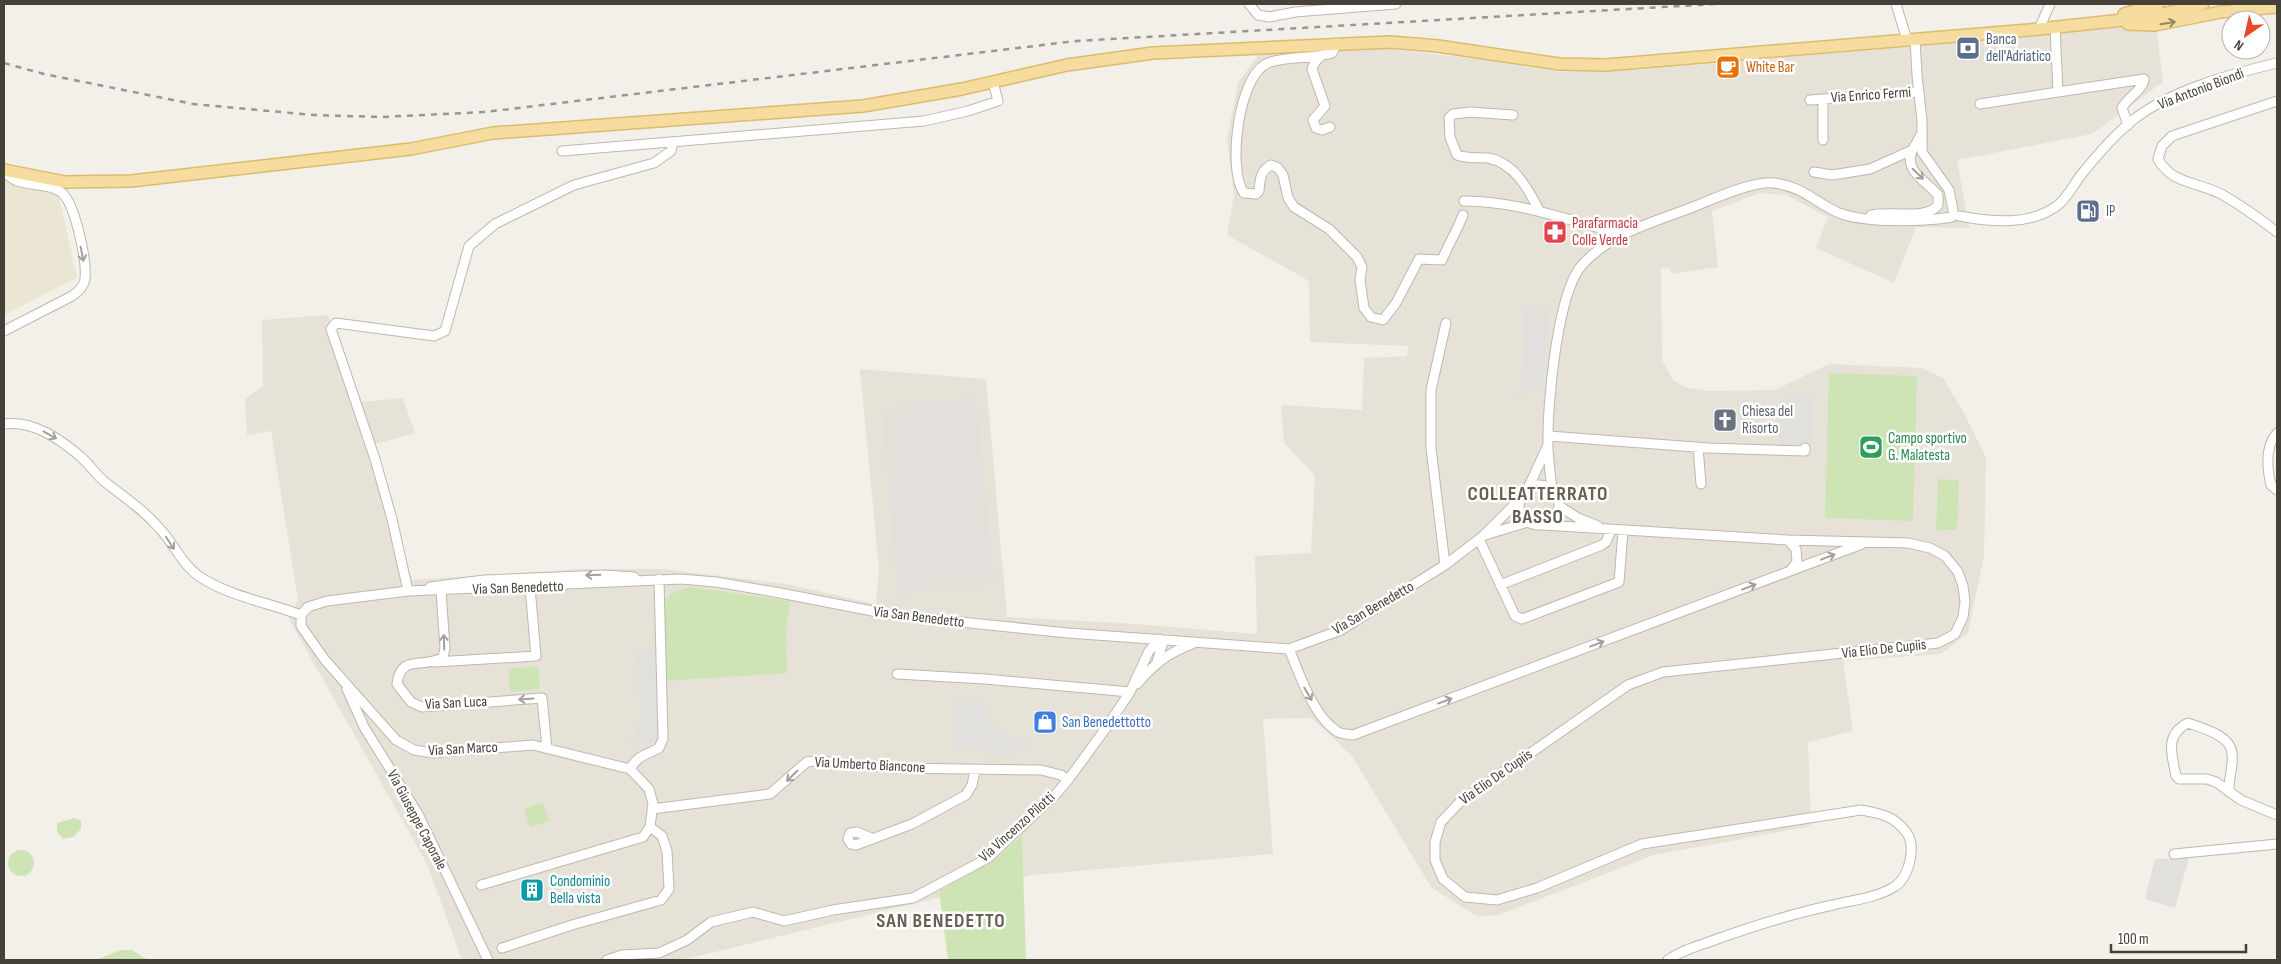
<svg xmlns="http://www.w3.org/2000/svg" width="2281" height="964" viewBox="0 0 2281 964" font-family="'Sofia Sans Condensed',sans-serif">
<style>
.residential{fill:#e7e2d8}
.industrial{fill:#e3dfda}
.education{fill:#ebe5d4}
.green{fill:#cfe4b5}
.parking{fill:#e2e0dd}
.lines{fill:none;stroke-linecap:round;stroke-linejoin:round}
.minor-casing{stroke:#beb8ac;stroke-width:11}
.major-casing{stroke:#dbbb70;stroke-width:14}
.minor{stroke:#fff;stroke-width:9}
.major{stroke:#f6dd9f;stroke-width:11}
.rail{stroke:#979797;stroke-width:2.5;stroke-dasharray:6 6;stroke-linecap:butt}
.oneway{stroke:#958766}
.oneway2{stroke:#a2a09c}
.labels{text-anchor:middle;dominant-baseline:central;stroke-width:5;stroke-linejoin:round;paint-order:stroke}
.service-label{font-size:15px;fill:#4e5e75;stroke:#fff;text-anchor:start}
.food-label{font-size:15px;fill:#c56008;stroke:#fff;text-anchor:start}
.street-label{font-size:15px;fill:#464138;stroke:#fff}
.health-label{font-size:15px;fill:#be3a42;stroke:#fff;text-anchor:start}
.worship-label{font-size:15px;fill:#5b616d;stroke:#fff;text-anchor:start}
.leisure-label{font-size:15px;fill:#27864d;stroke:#fff;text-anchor:start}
.shop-label{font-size:15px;fill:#366cbe;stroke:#fff;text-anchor:start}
.culture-label{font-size:15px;fill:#0d838f;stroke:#fff;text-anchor:start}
.district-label{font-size:20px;font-weight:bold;letter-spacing:1px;fill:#685f50;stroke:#fff}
</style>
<rect width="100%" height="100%" fill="#f3f0e9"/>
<path class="residential" d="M2155,15l8,67 -71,52 -135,26 12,68 -53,-1 -22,56 -78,-35 12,-31 -42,-22 -26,-2 -48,18 6,56 -47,7 -1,-7 -9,1 1,92 11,20 14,8 21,3 67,-1 54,-26 93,4 21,10 21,35 22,44 -2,99 -16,77 -27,21 -98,7 10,70 -45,11 3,84 -157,29 -155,60 -23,1 -45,-29 -79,-131 -40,-38 -49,1 10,135 -241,21 -350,85h-220l-35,-96 -138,-245 9,-19 -27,-169 -24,4 -2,-36 18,-13 -1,-66 65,-5 35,87 41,-4 12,35 -40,11 37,136 171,-11h79l124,15 90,20 3,-35 -19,-200 126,10 21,238 115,6 135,11 -2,-78 56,-3 4,-78 -31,-32 -3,-38 81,5 2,-52 43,-2 1,-10 -98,-4 -1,-61 -82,-46 7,-39 -7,-57 11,-56 21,-29 112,-7 113,13 75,12 78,-2 293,-25 159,-17z"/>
<path class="industrial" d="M976,398l18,186 -73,5 -1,3 -22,2 -15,-172 2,-8 5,-5 8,-5z"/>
<path class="education" d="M4,177l55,19 18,82 -73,37z"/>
<path class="green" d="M1829,373l88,3 -4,145 -88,-3z
M1938,479l21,1 -2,50h-21z
M690,587l100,14 -4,30 1,42 -123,8 -2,-77 9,-11z
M538,666l2,23 -30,3 -2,-23z
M543,803l6,18 -19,6 -6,-18z
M74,818l7,3v8l-8,8 -10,2 -6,-7v-9z
M1022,836l4,124h-78l-9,-69 54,-30z
M8 863a13 13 0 1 1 26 0a13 13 0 1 1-26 0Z
M121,950h11l16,10h-52z"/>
<path class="parking" d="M1522,308h28l-8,81 -24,8 7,-48z
M1792,391l21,3v51l-8,3 -26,-3 1,-43 5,-7z
M662,645l1,94 -7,4 -9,1 -22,-2 10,-6 5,-18 -3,-65 7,-6z
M954,700l30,2 3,10 9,13 13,10 21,6 -1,8 -14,-1 -1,9 -28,-3v-8l-23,-1v7h-12z
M2189,858l-14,50 -30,-9 10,-40z"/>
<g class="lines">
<g class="minor-casing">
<path id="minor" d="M1249,4l9,11 11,2 26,-5 101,-8
M1896,4l11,36
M2055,27l3,65 86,-13c0,10 -17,19 -22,29l6,17
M2039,29l11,-25
M1915,39l2,36 5,46v31l27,38 4,20
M1337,43l-5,10c-19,6 -48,3 -64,10 -30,12 -41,107 -24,130l12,1 3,-3c1,-11 1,-20 12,-26l7,3 5,7 5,23 6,9 35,22 28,28 5,10 -2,13 4,28 7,9 12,3 13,-17 23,-44 23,1c7,-17 15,-29 21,-45
M1321,56l-6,6 -3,7 13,37 -12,14 3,8 6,2 8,-3
M1810,100l13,-1
M2277,101l-105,35 -10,10 -4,13c14,26 42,23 65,36 19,11 37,24 54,37
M1980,104l78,-12
M1513,115l-43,-3 -17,2 -4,4 1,19 7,18c11,4 21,2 31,3 27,5 40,31 51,52
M1823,140v-41l96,-7
M562,151l362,-30 44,-10 30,-10 -5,-19
M4,172c4,3 8,7 13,9 13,5 32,2 44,11 14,10 26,69 24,87 -1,8 -7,13 -13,17l-68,35
M1814,172l18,3 38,-6 42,-19
M1464,201c55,0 105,20 158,33
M1871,215c19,-5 55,6 67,-10v-10c-11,-13 -32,-23 -27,-41 2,-7 7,-12 9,-18
M1959,216c32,6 72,10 99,-11 9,-7 16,-21 23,-30 16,-20 32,-39 52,-55 38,-30 98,-46 144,-57
M4,424c29,-4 56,15 77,33 9,8 15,18 24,25 19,15 39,28 55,47 16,17 23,39 45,51 29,17 64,23 96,35
M2277,433c-12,13 -10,35 -6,52l6,5
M1549,436l159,12 97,3v-3
M1698,447l3,37
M1519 505a20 20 0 1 1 40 0a20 20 0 1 1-40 0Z
M1528,488l20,-43
M1552,491c-1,-15 -4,-31 -4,-46 -1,-39 9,-152 34,-180 28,-31 68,-42 106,-56 21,-8 65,-29 86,-26 30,4 40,19 65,30 26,10 84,9 113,4
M1559,506l19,12 20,8
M1543,525l245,15 120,3 22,5 15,8 13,16 5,14 2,16 -2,15 -8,17 -17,9 -275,29 -35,13 -169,118 -18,19 -6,20v18l8,19 22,18 32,3 40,-12 105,-44 219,-34c20,4 32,5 45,22 11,14 3,46 -12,55 -18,11 -41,13 -61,18 -39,8 -76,20 -113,33 -18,7 -37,11 -52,22
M1485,535l43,-13
M1479,539l36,77 7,3 97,-37 4,-51
M1788,540l8,9 1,13 -7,9
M1445,565l-14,-117v-58l15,-67
M1500,585l102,-40 4,-3 5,-12
M430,587l54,-7 120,-5 30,2
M408,591l-16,-72 -17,-60 -44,-130 5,-6 98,13 11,-5 24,-85 26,-22 79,-39 80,-22 17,-12 2,-8
M441,591l4,57 -2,9c-21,13 -42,-4 -46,27l14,18 11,5 120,-9 5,50
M1289,649c10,24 25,69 49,83 4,2 10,2 15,3l509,-191
M435,662l101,-6 -6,-69
M1157,662l5,-17 -2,-6
M897,674l88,5 145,13
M1137,684c18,-21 31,-31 57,-41
M347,689l17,38 54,87 70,146
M630,769c8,-14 16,-14 29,-21l4,-9 -4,-160
M2229,792c-1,-13 5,-27 3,-39 -2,-18 -30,-25 -44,-30 -24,12 -16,32 -12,53l3,3h28l9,3 25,18 36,15
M652,809l118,-15 31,-27 6,-5 9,-1 80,7 145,2 20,5 7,5
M871,838l-14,-6 -7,1 -2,6 3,5 5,1 56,-21 54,-29 6,-10 3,-15
M2174,854l103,-10
M481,885l162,-48 7,-10 3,-23 -4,-15 -19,-20 -97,-24 -100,8 -19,-3 -18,-10 -71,-80 -24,-34v-11l7,-8 19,-6 81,-10 273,-12 35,3 64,11 113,22 175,18 221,16 52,-19 104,-65 38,-29 37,-37
M502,948l70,-23 89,-25 8,-11 -2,-38 -5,-15 -12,-9
M607,960l15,-5 37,-2 28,-13 24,-18 42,-10 31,9 49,-11 80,-12 75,-40 69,-65 11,-13 38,-52 24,-36 19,-41 11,-12"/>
</g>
<g class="major-casing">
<path id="major" d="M2124,14l34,-10
M2128,24l27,1 66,-13 56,-5
M4,170l61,12 66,-1 280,-32 82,-16 370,-27 99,-17 105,-24 86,-12 237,-11 48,4 121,18 47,1 433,-36 112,-12 52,-13"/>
</g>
<use href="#minor" class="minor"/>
<use href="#major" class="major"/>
<path class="rail" d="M4,63l40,11 149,30 120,11 69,2 103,-5 591,-71 639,-37"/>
</g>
<defs><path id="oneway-shaft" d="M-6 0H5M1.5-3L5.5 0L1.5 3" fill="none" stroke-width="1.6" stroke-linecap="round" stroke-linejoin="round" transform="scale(1.25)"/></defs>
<use class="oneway" href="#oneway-shaft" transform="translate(2168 23) rotate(-9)"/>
<g class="oneway2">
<use href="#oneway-shaft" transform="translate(1918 174) rotate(44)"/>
<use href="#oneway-shaft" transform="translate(82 254) rotate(79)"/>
<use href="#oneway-shaft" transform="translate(50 435) rotate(29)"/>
<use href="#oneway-shaft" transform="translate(170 543) rotate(57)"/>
<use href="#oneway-shaft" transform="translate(1828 557) rotate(-21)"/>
<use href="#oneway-shaft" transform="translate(593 575) rotate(178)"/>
<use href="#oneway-shaft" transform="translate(1749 587) rotate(-21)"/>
<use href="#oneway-shaft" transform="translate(444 642) rotate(-92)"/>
<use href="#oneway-shaft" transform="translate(1597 644) rotate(-21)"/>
<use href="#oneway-shaft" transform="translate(1308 694) rotate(59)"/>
<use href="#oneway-shaft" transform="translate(526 699) rotate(176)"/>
<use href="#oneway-shaft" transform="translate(1445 701) rotate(-21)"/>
<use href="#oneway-shaft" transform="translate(792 776) rotate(136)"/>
</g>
<defs>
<g id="bank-square" transform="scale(1.25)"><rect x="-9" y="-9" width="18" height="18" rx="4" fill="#5c6f8a" stroke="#fff"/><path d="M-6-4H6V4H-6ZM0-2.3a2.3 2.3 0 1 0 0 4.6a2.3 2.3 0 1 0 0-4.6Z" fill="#fff"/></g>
<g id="cafe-square" transform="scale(1.25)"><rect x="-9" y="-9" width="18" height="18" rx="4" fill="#e8710a" stroke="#fff"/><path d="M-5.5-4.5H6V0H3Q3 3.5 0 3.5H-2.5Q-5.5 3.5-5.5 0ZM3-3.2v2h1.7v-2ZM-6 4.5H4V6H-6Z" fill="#fff"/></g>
<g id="fuel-square" transform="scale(1.25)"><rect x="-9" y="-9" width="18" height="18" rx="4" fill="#5c6f8a" stroke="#fff"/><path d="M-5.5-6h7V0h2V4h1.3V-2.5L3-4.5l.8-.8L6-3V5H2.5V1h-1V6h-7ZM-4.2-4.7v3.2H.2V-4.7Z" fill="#fff"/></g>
<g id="pharmacy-square" transform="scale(1.25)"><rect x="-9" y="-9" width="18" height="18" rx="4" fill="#e0444e" stroke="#fff"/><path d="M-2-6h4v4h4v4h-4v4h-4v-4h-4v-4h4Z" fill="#fff"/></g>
<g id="church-square" transform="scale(1.25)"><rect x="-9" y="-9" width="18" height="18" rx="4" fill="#6b7280" stroke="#fff"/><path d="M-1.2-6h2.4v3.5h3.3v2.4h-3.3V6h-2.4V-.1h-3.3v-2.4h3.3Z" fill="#fff"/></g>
<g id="stadium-square" transform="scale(1.25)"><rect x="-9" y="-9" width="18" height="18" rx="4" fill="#2e9e5b" stroke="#fff"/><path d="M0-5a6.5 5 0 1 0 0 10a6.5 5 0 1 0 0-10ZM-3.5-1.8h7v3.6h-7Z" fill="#fff"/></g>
<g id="shop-square" transform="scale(1.25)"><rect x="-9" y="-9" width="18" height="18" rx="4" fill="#3f7fe0" stroke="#fff"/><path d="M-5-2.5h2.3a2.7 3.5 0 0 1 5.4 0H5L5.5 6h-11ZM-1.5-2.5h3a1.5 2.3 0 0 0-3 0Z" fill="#fff"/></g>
<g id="building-square" transform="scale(1.25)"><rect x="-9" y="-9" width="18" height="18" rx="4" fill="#0f9aa8" stroke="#fff"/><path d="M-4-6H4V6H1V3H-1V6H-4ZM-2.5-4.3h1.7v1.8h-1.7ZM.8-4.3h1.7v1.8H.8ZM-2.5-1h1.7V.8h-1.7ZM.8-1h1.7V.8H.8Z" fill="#fff"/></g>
</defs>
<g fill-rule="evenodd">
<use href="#bank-square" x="1968" y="48"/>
<use href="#cafe-square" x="1728" y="67"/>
<use href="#fuel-square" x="2088" y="211"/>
<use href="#pharmacy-square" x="1555" y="232"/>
<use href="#church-square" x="1725" y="420"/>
<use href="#stadium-square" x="1871" y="447"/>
<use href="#shop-square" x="1045" y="722"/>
<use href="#building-square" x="532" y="890"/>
</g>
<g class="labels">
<g class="service-label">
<text x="1986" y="39">Banca<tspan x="1986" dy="17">dell'Adriatico</tspan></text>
<text x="2106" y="211">IP</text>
</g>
<g class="food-label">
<text x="1746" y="67">White Bar</text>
</g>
<g class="street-label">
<text transform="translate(2201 89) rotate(-21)">Via Antonio Biondi</text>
<text transform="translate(1871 95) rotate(-4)">Via Enrico Fermi</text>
<text transform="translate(518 588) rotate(-2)">Via San Benedetto</text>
<text transform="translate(1373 608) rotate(-30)">Via San Benedetto</text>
<text transform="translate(919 617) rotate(7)">Via San Benedetto</text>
<text transform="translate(1884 649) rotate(-6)">Via Elio De Cupiis</text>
<text transform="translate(456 703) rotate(-3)">Via San Luca</text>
<text transform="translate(463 749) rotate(-3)">Via San Marco</text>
<text transform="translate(870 765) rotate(3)">Via Umberto Biancone</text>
<text transform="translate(1496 777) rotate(-35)">Via Elio De Cupiis</text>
<text transform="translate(417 820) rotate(62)">Via Giuseppe Caporale</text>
<text transform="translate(1017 827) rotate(-42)">Via Vincenzo Pilotti</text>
</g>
<g class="health-label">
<text x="1572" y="223">Parafarmacia<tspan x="1572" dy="17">Colle Verde</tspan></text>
</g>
<g class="worship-label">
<text x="1742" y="411">Chiesa del<tspan x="1742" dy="17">Risorto</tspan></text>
</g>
<g class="leisure-label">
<text x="1888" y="438">Campo sportivo<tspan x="1888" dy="17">G. Malatesta</tspan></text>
</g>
<g class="shop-label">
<text x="1062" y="722">San Benedettotto</text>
</g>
<g class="culture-label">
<text x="550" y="881">Condominio<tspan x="550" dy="17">Bella vista</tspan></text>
</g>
<g class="district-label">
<text x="1538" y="494">COLLEATTERRATO<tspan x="1538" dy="23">BASSO</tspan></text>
<text x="941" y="921">SAN BENEDETTO</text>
</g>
</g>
<rect width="2281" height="964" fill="none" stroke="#464138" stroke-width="10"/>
<g transform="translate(2246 35) rotate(214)"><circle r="24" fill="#ffffff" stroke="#b5b3af"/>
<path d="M0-4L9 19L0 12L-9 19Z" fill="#e9472a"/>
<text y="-8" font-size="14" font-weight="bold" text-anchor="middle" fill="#464138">N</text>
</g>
<path d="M2111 944v8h135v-8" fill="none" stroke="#464138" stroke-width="2.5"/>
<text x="2118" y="944" font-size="15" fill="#464138" stroke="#ffffff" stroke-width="4" paint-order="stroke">100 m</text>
</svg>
